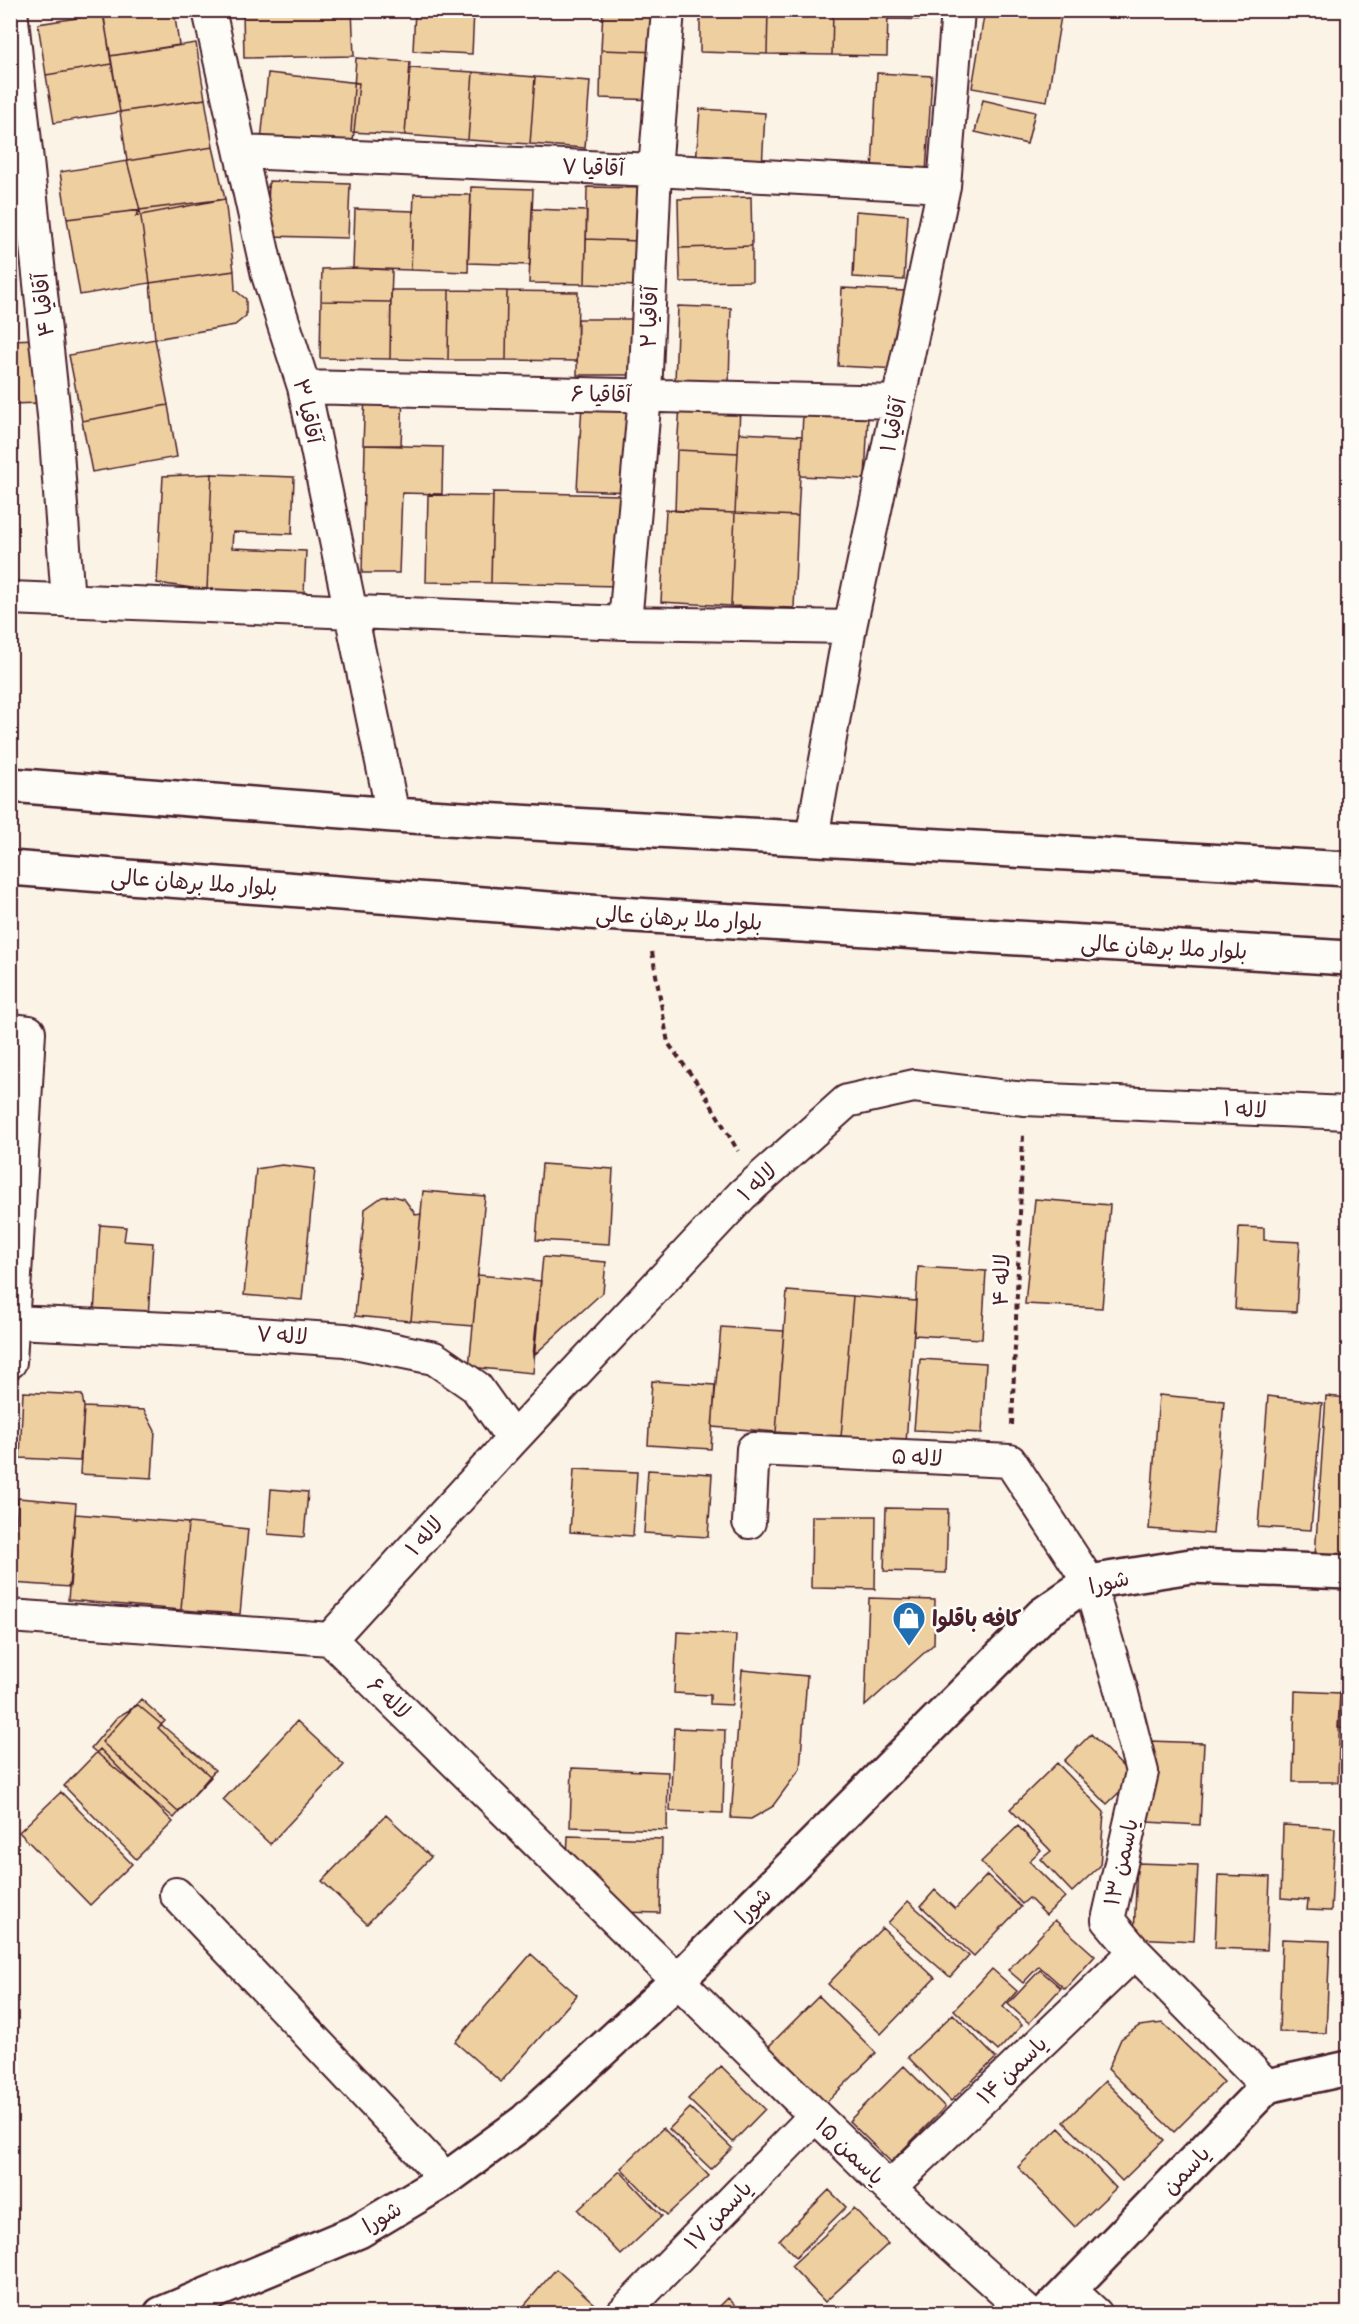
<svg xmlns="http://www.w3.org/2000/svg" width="1359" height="2324" viewBox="0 0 1359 2324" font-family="Itim,'Playpen Sans Arabic',sans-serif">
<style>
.building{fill:#eecfa0;stroke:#4a1f2b;stroke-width:1.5}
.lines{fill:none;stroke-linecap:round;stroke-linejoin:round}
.minor-casing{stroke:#4a1f2b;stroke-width:36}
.tertiary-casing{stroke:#4a1f2b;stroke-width:38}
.secondary-casing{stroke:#4a1f2b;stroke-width:38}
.path{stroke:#4a1f2b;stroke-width:4;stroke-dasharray:6 4.5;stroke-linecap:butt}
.minor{stroke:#fdfcf7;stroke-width:32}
.tertiary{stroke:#fdfcf7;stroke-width:33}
.secondary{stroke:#fdfcf7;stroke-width:33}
.labels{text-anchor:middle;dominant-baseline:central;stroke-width:5;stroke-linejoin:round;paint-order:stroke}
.street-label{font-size:22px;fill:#4a1f2b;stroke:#fdfcf7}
.poi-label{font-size:22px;font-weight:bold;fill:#4a1f2b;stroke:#fdfcf7;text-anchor:start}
</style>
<rect width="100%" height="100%" fill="#faf3e6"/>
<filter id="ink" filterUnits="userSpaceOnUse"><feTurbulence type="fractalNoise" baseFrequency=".0167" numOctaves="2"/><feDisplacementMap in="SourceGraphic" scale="12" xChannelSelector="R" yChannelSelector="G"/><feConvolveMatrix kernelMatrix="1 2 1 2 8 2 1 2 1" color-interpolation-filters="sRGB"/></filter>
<g filter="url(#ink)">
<path class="building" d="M103,10h71l5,35 -69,11z
M243,10h109l2,46 -110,2z
M415,10h59l-2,44 -59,-3z
M603,10h57l-1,42 -58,-2z
M700,10h68l-1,44 -67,-2z
M768,10h65l-1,45 -65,-1z
M833,10h55l-1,46 -55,-1z
M888,10h60v10l-60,-1z
M985,10h77l-15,91 -75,-13z
M103,14l9,50 -66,11 -8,-51z
M196,43l9,56 -85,13 -10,-56z
M601,50l58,2 -2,48 -57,-2z
M356,58l54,4 -5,73 -54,-3z
M112,64l8,48 -66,11 -8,-48z
M410,68l63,4 -5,68 -63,-5z
M473,72l62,5 -5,67 -62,-4z
M268,73l91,10 -7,68 -91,-10z
M877,73l55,3 -6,97 -54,-3z
M535,77l55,4 -5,67 -55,-4z
M205,99l8,48 -86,14 -7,-49z
M983,100l52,12 -8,32 -52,-12z
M700,109l65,4 -3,55 -66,-4z
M213,147l12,52 -89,17 4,-6 -13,-49z
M127,161l13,49 -73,9 -7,-47z
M269,181l81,3 -2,54 -81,-2z
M471,187l62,2 -3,76 -62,-2z
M587,187l55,1 -2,53 -54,-2z
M414,194l57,1 -3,77 -57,-2z
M751,197l1,49 -73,2 -1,-49z
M225,199l9,72 -84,12 -10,-73z
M355,209l58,2 -2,59 -58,-2z
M532,209l55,2 -2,73 -56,-1z
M140,210l10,73 -70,12 -13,-76z
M856,211l52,4 -4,65 -51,-3z
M586,239l54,2 -1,45 -54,-2z
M752,246v35l-72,1 -1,-34z
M353,268l39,2 -1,32 -70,-1 1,-32z
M234,271l1,19 11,9v17l-11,9 -80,14 -5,-56z
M842,288l63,3 -4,78 -63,-3z
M391,290h58l-1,70 -58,-1z
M449,290l58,1 -1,69h-58z
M507,291l71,1 -1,69 -71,-1z
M321,301l70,1 -1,57 -70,-1z
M678,306l53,2 -2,75 -54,-2z
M578,319h61l-1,56h-61z
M38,339l2,64 -30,1v-64z
M155,339l13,66 -86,16 -13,-66z
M365,394l38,1 -2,50h-38z
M582,404l54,4 -4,84 -55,-2z
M168,405l9,52 -85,15 -10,-51z
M680,405l60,3 -2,45 -61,-3z
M803,414l65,2 -3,63 -65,-3z
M739,433l63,3 -4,80 -63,-3z
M365,445l78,2 -1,47 -40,-1 -3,80h-37z
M677,450l61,3 -3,60 -60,-2z
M212,474l82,3 -2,57 -59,-2 -1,16 74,3 -2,42 -97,-3z
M212,474l-5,116 -50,-7 6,-107z
M493,492l127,3 -2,91 -127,-3z
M428,495l65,1 -2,87 -65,-1z
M666,510l69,3 -4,93 -70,-4z
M735,513l63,3 -4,92 -63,-2z
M542,1164l71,5 -4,75 -73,-4z
M282,1165l33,4 -13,131 -58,-5 12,-126z
M423,1191l62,5 -12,130 -62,-5z
M393,1196l11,3 12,16 5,-1 -10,107 -56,-5 10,-107 17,-12z
M1035,1199l75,6 -8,103 -77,-4z
M100,1225l26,2 -2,14 29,2 -5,74 -54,-4z
M1239,1227l25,1v12l36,2 -4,70 -61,-3z
M543,1257l63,5 -3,30 -70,64z
M918,1267l68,4 -4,68 -68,-4z
M478,1275l63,6 -8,92 -64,-6z
M787,1291l66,5 -12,141 -65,-5z
M853,1296l63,5 -10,142 -65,-6z
M721,1327l63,4 -8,101 -64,-5z
M920,1359l66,4 -4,70 -68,-3z
M652,1381l63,4 -4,64 -63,-4z
M23,1392l59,3 2,12 -4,54 -60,-3z
M1159,1395l65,6 -11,133 -64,-5z
M1268,1396l54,7 -11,127 -53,-3z
M1326,1396l22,2v160l-33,-2z
M84,1407l60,3 11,21 -3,47 -72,-4z
M574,1469l63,3 -4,64 -63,-4z
M648,1470l64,4 -4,63 -64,-4z
M271,1489l37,3 -4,45 -36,-3z
M18,1498l58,5 -6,84 -58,-4z
M886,1508l62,1 -2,64 -62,-2z
M75,1514l113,9 -7,87 -113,-10z
M812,1516h64l-1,73 -64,-1z
M188,1523l60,6 -8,85 -59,-4z
M869,1598l66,2 -1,44 -69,62z
M677,1632l59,3 -4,70 -22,-1v-9l-36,-2z
M1342,1658h6v71l-10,-1z
M742,1670l65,6 -7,93 -28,38 -21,12 -20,-1z
M1295,1691l45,2 -2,89h-45z
M141,1699l24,22 -7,7 53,49 -33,35 -76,-70z
M138,1705l77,65 -41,48 -83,-70 26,-31z
M297,1721l47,44 -74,79 -47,-44z
M674,1728l51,2 -2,83 -53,-2z
M1091,1734l43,44 -27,26 -43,-43z
M1150,1741l54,2 -4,82 -53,-3z
M100,1749l73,73 -37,37 -72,-73z
M1057,1763l47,49 -4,54 -28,26 -31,-33 10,-8 -41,-42z
M572,1768l96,4 -1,58 -97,-3z
M61,1792l71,72 -42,41 -71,-73z
M386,1815l45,42 -64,67 -45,-43z
M1283,1825l52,3 -4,83 -24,-1 1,-10 -27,-2z
M1018,1826l23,24 -12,11 36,36 -19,18 -17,-17 -7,6 -41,-42z
M568,1836l94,3 -2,74 -40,-1 -53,-55z
M1137,1863l61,2 -4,76 -60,-3z
M987,1875l34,32 -47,49 -53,-50 14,-16 20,19z
M1218,1875l52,2 -3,73 -52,-2z
M908,1901l61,55 -19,21 -62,-54z
M1055,1920l40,36 -30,33 -26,-23 -16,17 -15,-13z
M882,1928l53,50 -54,56 -53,-50z
M1282,1939l48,2 -4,92 -47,-1z
M531,1954l46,41 -76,87 -46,-40z
M992,1969l25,22 -14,16 19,18 -24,26 -44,-41z
M1040,1970l21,18 -32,35 -21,-19z
M819,1996l57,57 -53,53 -57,-57z
M953,2014l43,44 -45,43 -43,-44z
M1163,2023l61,59 -50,50 -66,-63 13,-30 18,-13z
M721,2066l44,43 -32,33 -45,-43z
M904,2066l41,41 -54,55 -42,-41z
M1105,2081l59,59 -42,41 -58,-59z
M690,2108l42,40 -21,21 -42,-40z
M663,2128l46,48 -42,39 -46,-47z
M1059,2128l57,60 -41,39 -57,-60z
M620,2171l42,45 -41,39 -43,-45z
M829,2190l17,17 -50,50 -17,-17z
M854,2208l34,36 -63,58 -34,-36z
M556,2269l50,45h-89z
M728,2298l16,16h-32z"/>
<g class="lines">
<g class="minor-casing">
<path id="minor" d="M11,10l44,415 13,176
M209,10l59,265 36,112 89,428
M241,152l414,18 289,16
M304,387l594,15
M10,598l615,25 225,4
M625,623l20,-228 10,-225 13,-160
M812,838l38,-211 94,-441 14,-176
M10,1030l19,2 -19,330
M13,1322l201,9 131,9 89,18 42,29 37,52
M749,1522l4,-73 257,12 79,121 32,108 21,82 -34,148 27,32 132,134
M10,1616l320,23 559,549 140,126
M330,1639l183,-200 229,-244 105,-94 67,-15 111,13 323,14
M176,1894l270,285
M889,2188l246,-236
M1070,2290l26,24
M622,2314l192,-197"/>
</g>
<g class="tertiary-casing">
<path id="tertiary" d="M161,2314l198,-83 87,-52 79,-58 152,-140 366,-367 46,-32 102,-16 157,6
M1046,2314l221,-228 81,-18"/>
</g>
<g class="secondary-casing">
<path id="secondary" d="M10,785l383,30 955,54
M10,868l592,45 746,45"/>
</g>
<path class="path" d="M652,952l16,91 35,48 35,60
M1012,1425l11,-290"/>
<use href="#minor" class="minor"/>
<use href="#tertiary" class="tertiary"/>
<use href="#secondary" class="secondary"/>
</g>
</g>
<defs>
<g id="shop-pin" transform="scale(1.725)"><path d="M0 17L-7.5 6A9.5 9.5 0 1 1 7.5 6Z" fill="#1f6fb2" stroke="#fdfcf7"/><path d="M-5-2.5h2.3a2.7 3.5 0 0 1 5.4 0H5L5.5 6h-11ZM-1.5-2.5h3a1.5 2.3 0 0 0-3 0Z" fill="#fff"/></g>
</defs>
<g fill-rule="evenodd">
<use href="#shop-pin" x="909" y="1618"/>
</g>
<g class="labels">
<g class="street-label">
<text transform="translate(593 167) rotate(2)">آقاقیا ۷</text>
<text transform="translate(43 305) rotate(-96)">آقاقیا ۴</text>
<text transform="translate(649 317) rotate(-88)">آقاقیا ۲</text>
<text transform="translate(601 394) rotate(1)">آقاقیا ۶</text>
<text transform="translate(308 411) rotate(77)">آقاقیا ۳</text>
<text transform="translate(893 425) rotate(-78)">آقاقیا ۱</text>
<text transform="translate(194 882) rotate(4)">بلوار ملا برهان عالی</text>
<text transform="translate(679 918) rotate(3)">بلوار ملا برهان عالی</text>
<text transform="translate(1164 947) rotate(3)">بلوار ملا برهان عالی</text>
<text transform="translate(1245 1109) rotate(2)">لاله ۱</text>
<text transform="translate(757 1182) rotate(-43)">لاله ۱</text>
<text transform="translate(1001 1280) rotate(-88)">لاله ۴</text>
<text transform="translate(282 1335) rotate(4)">لاله ۷</text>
<text transform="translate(917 1457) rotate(3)">لاله ۵</text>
<text transform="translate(424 1536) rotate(-48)">لاله ۱</text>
<text transform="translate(1109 1582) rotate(-14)">شورا</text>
<text transform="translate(389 1698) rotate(44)">لاله ۶</text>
<text transform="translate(1121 1862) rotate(-77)">یاسمن ۱۳</text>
<text transform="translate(753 1905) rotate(-45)">شورا</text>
<text transform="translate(1012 2070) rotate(-44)">یاسمن ۱۴</text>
<text transform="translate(850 2151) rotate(44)">یاسمن ۱۵</text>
<text transform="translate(1186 2170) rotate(-46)">یاسمن</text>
<text transform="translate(718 2215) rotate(-46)">یاسمن ۱۷</text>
<text transform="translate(382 2217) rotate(-31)">شورا</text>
</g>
<g class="poi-label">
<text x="932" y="1618">کافه باقلوا</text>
</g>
</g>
<rect width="1359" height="2324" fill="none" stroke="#fdfcf7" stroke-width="36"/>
<rect x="18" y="18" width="1323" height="2288" fill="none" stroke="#4a1f2b" stroke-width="2" filter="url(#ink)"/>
</svg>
